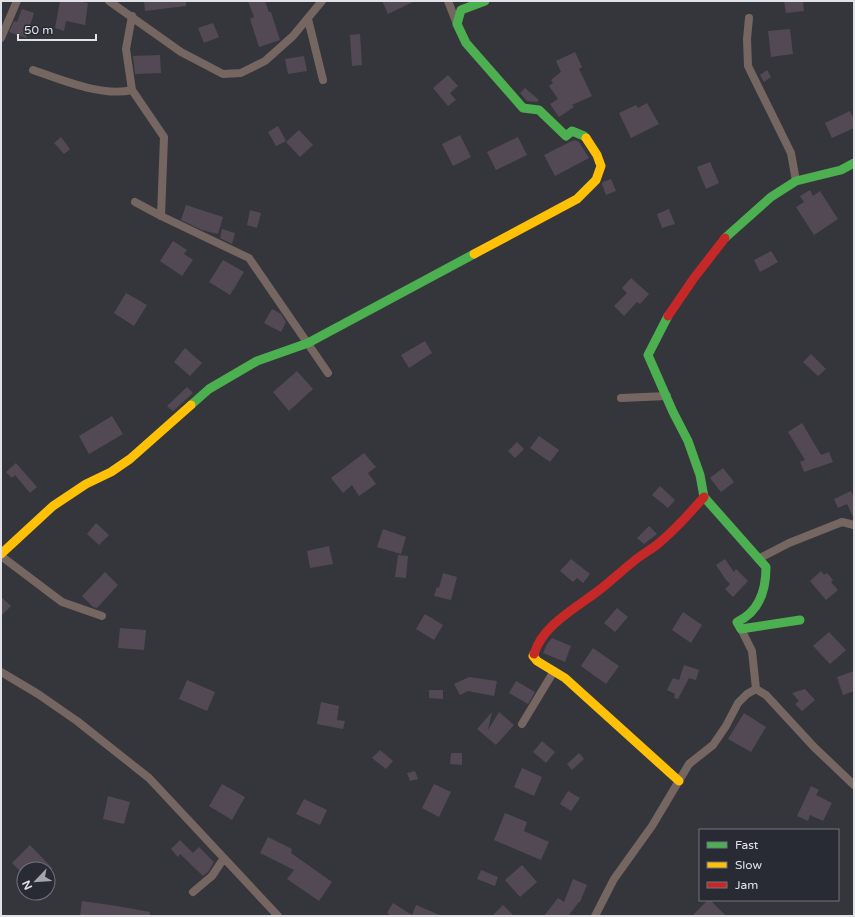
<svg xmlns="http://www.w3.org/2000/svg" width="855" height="917" viewBox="0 0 855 917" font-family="'Varela Round',sans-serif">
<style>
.building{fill:#524954}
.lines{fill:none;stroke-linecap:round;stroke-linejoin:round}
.street{stroke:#756662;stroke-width:8}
.fast{stroke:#4caf50;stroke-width:9}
.slow{stroke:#ffc107;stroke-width:9}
.jam{stroke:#c62828;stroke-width:9}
</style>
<rect width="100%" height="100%" fill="#35363b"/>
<path class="building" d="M60,1h17l11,2 -3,22 -19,-4 -2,10 -9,-3z
M144,1h42v5l-41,5z
M248,1h17l4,11h2l9,28 -21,7 -9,-28 4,-2z
M382,1h33l-27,13z
M784,1h19l1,10 -18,2z
M22,9l12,4 -8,25 -17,-6 5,-11 3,1z
M213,23l6,14 -15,6 -6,-15z
M790,29l3,25 -22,3 -3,-26z
M360,34l2,31 -10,1 -2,-31z
M575,52l7,15 -3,2 13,27 -20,9 2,2 -15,10 -9,-13 8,-5 -9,-13 4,-3 -2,-3 10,-8 -5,-11z
M160,55l1,18 -26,1 -2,-18z
M304,56l3,15 -19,3 -3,-15z
M767,70l4,7 -7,5 -4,-7z
M448,75l10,11 -8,7 6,7 -8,6 -15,-18z
M525,88l14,12 -2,2 -10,-1 -7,-8z
M647,103l12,21 -28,14 -12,-25 17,-8 2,3z
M850,111l4,8v9l-22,10 -7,-15z
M278,126l8,15 -10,5 -8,-14z
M299,130l14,15 -13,12 -14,-15z
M460,135l11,22 -18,9 -11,-22z
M61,137l9,12 -6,5 -10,-11z
M518,137l9,18 -31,15 -9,-18z
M574,140l5,2 10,16 -34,18 -11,-21z
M710,162l9,21 -13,6 -9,-22z
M611,179l5,12 -10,4 -4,-11 1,-2z
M810,190l3,6 7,-5 18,28 -24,16 -18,-28 8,-5 -4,-6z
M186,205l37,12 -5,17 -16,-4 -21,-10z
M669,209l6,15 -13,4 -5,-14z
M250,210l11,3 -4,15 -10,-3z
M222,229l13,4 -3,11 -12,-6z
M173,241l14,9 -3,4 9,6 -11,16 -22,-15z
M771,251l7,11 -18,10 -6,-12z
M223,260l21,12 -14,23 -21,-13z
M631,278l18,16 -9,10 -3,-2 -13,14 -10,-10 13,-13 -5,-5z
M126,293l21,12 -13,21 -20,-13z
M272,309l9,5 5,8 -5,10 -17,-9z
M425,341l7,12 -23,15 -8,-13z
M185,348l17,15 -12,13 -16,-14z
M811,354l15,15 -8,7 -15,-14z
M297,371l16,18 -24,22 -16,-19z
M187,387l6,6 -20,18 -6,-5z
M112,416l11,18 -34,20 -10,-18z
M802,423l19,32 8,-3 4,10 -29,10 -4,-10 5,-2 -17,-28z
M539,436l20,14 -9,12 -20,-14z
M517,442l7,7 -9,9 -7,-7z
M364,453l12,14 -8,6 8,11 -17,12 -7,-11 -9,8 -12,-15z
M16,463l21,24 -7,6 -15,-18 -3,3 -6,-6z
M723,468l11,14 -13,10 -11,-14z
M660,486l15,14 -7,8 -16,-13z
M851,491l3,7v21l-7,-15 -9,4 -4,-9z
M96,523l13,12 -10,10 -12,-11z
M649,526l8,8 -13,10 -7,-6z
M383,529l23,8 -5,17 -24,-7z
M329,546l4,18 -23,4 -3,-17z
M398,555l10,1 -2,22 -11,-1z
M571,559l19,15 -7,9 -6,-5 -4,4 -13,-11z
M725,559l9,13 2,-3 12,12 -15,16 -8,-8 5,-5 -4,-4 -10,-15z
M821,571l3,4 3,-2 6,7 -2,2 7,8 -12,10 -16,-19z
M105,572l13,13 -21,23 -4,-1 -11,-11z
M443,573l14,4 -6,23 -17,-4 3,-9 2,1z
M1,597l10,9 -10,10z
M617,608l11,9 -13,15 -11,-9z
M683,612l19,13 -11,18 -19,-13z
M425,614l18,11 -9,15 -18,-11z
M120,628l26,2 -2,20 -26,-2z
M829,632l17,18 -16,14 -17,-18z
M552,638l19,8 -6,16 -22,-9 4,-9z
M593,648l26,18 -13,18 -25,-18z
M684,665l15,5 -3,10 -7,-2 -11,21 -4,-1 1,-4 -8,-4 6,-12 6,2z
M854,671v20l-11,4 -6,-18z
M469,677l28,4 -3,15 -26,-5 -8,4 -6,-11z
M187,680l28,12 -8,19 -28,-12z
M516,681l19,11 -7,12 -19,-11z
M805,689l10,11 -13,11 -7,-7 4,-3 -7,-8z
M429,690h14v9l-14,-1z
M321,702l18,4 -2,14 8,1 -2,8 -26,-5z
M492,712l-4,18 11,-18 15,13 -18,20 -19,-16z
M744,713l22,14 -15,25 -23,-13z
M542,741l13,11 -9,11 -13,-11z
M380,750l13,11 -7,8 -14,-11z
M451,753h11v12l-12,-1z
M579,753l5,6 -12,11 -5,-6z
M522,768l20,9 -8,19 -20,-9z
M415,771l3,8 -8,2 -3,-8z
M222,784l23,13 -13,23 -23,-14z
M434,784l17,8 -12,25 -17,-9z
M811,786l8,4 -3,5 16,8 -9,18 -13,-6 -2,6 -11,-5z
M568,791l12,7 -9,13 -11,-7z
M108,796l22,6 -6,22 -21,-5z
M304,799l23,11 -7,15 -24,-11z
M505,813l22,9 -3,9 25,11 -8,18 -47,-20z
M268,837l24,12 -1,4 41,29 -13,19 -32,-22 7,-9 -34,-17z
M180,840l13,13 6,-6 15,15 -6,10 -5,4 -23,-22 -2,3 -7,-8z
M30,845l23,24h-29v6l-12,-12z
M522,865l15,17 -17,15 -15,-17z
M481,870l17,7 -3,9 -18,-7z
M573,879l14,6 -7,17h-1l-11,14h-24l14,-18 6,4z
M708,900h2l16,16h-34z
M82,901l35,5 33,6v4h-70z
M393,903l19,12 4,-10 26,11h-51l-4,-3z
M503,905l11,11h-22z"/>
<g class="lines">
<path class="street" d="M109,1l72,51 42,22 18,-1 24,-12 28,-25 29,-35
M448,1l9,23
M132,16l-6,33 6,41 32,47 -3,79
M749,18l-2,21 1,27 43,87 5,28
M308,19l15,61
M1,38l16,-37
M33,70c28,10 70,27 99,20
M135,202l26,14 88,42 79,115
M621,398l46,-2
M1,556l61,46 40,14
M758,559l31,-16 53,-21 12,3
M741,629l11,22 4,38
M1,672l37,22 39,27 72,57 129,138
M522,724l32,-53
M193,892l19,-16 12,-18
M595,916l19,-37 38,-53 37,-62 24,-19 13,-19 12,-23 9,-9 9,-5 10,6 48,52 40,38"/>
<path class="fast" d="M485,1l-24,9 -4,14 9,19 57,65 16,2 27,26 6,-5 12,5 2,2
M725,238l46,-41 25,-16 45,-11 13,-7
M668,316l-20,39 25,57 15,29 12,34 4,22 62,70c0,23 -7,45 -29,55l4,7 59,-9
M191,405l18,-16 48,-28 51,-18 166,-89"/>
<path class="slow" d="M474,254l103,-55 19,-19 5,-14 -4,-11 -11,-17
M1,554l52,-48 33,-22 25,-12 19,-13 61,-54
M534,654l-1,2 4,5 28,17 114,103"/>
<path class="jam" d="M668,316l26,-38 31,-40
M534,654c8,-27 38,-44 60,-60 14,-10 26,-22 40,-33 8,-7 17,-11 25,-18 16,-13 31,-30 45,-46"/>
</g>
<rect width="855" height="917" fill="none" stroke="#e0e2e8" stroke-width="4"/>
<rect x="699" y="829" width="140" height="72" fill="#282a34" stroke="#72747c"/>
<rect x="707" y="842" width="20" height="6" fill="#4caf50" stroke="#72747c"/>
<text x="735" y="849" font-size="12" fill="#e0e2e8">Fast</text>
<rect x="707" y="862" width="20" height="6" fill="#ffc107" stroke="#72747c"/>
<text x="735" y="869" font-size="12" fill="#e0e2e8">Slow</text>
<rect x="707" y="882" width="20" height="6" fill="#c62828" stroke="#72747c"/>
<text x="735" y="889" font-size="12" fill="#e0e2e8">Jam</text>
<g transform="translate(36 881) rotate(245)"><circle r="19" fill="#282a34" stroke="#72747c"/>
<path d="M0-3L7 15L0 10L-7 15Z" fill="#a4a6ab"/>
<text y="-6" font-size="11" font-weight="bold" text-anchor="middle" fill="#e0e2e8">N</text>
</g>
<path d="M18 34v6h78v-6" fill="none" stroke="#e0e2e8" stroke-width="2"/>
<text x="24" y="34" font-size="12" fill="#e0e2e8" stroke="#282a34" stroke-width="3" paint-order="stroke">50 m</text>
</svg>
